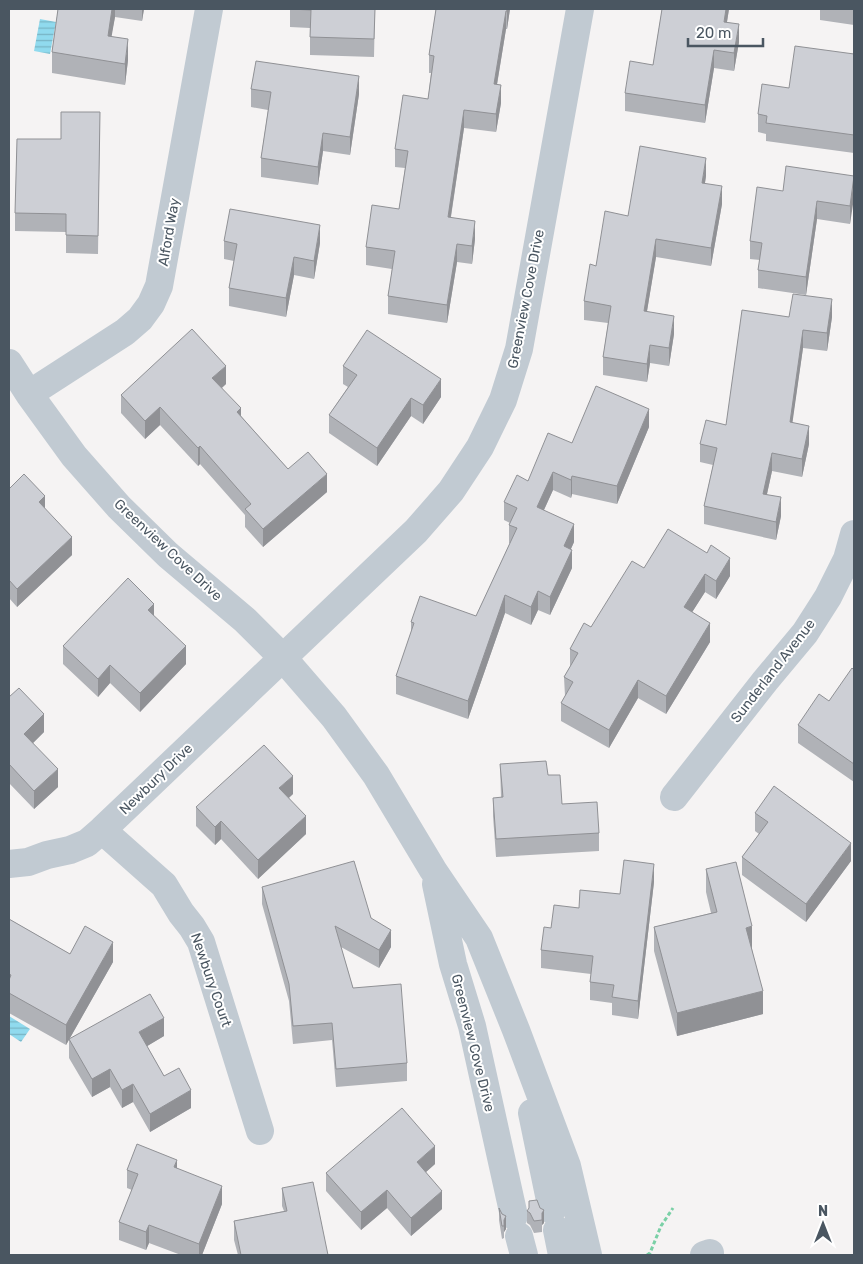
<svg xmlns="http://www.w3.org/2000/svg" width="863" height="1264" viewBox="0 0 863 1264" font-family="Rubik,sans-serif">
<style>
.water{fill:url(#water-rules)}
.lines{fill:none;stroke-linecap:round;stroke-linejoin:round}
.path{stroke:#7ad0a6;stroke-width:3;stroke-dasharray:4 2.5;stroke-linecap:butt}
.minor{stroke:#c1cad2;stroke-width:28}
.wall{fill:#b0b2b7}
.shaded-wall{fill:#909195}
.building{fill:#cdcfd5;stroke:#909195}
.labels{text-anchor:middle;dominant-baseline:central;stroke-width:4;stroke-linejoin:round;paint-order:stroke}
.street-label{font-size:14px;fill:#4a5661;stroke:#fff}
</style>
<defs>
<pattern id="water-rules" width="6" height="5" patternUnits="userSpaceOnUse" patternTransform="scale(1.25)"><rect width="6" height="5" fill="#90daee"/><path d="M0 2.5h6" fill="none" stroke="#78b4c4"/></pattern>
</defs>
<rect width="100%" height="100%" fill="#f5f3f3"/>
<path class="water" d="M40,19l16,3 -6,32 -16,-3z
M9,1016l21,13 -9,13 -12,-8z"/>
<g class="lines">
<path class="path" d="M647,1255l3,-2 11,-27 12,-18"/>
<path class="minor" d="M9,363l20,31 45,62 45,51 49,48 77,65 38,38 51,59 42,58 57,95 46,68 37,92 51,136 21,89
M29,394l96,-62 15,-13 11,-15 8,-18 50,-277
M674,797l91,-116 40,-48 23,-36 19,-38 7,-25
M102,830l62,55 17,28 11,14 9,15 59,189
M9,864l19,-2 19,-7 23,-5 17,-7 15,-13 314,-299 35,-40 29,-44 23,-47 16,-51 61,-340
M436,884l17,80 19,62 42,190
M532,1113l20,97
M557,1230l5,25
M519,1236l5,19
M704,1255l6,-2v2"/>
</g>
<path class="wall" d="M58,9h86l-2,12 -27,-4 -4,19 17,24 -3,25 -73,-12v-21z
M290,9h85l-1,48 -64,-2v-27l-20,-1z
M436,9h74l-3,20h-1l-9,56 4,18 -5,29 -32,-4 -13,89 24,22 -3,25 -15,-2 -10,61 -59,-9v-18l4,-27 -26,-4v-18l33,-38 6,-41 -10,-1v-18l33,-50 3,-26h-2v-18z
M662,9h67l-2,13 12,20 -5,29 -20,-3 -9,55 -80,-12v-18l28,-28z
M820,9h34v16l-34,-5z
M854,54v99l-88,-12v-7l-8,-2v-18l31,-26z
M251,89l108,5 -9,61 -27,-4 -5,34 -57,-8v-19l7,-48 -17,-3z
M100,112l-2,142 -32,-1v-21l-51,-1v-18l46,-74z
M706,176l-1,7 17,21 -11,62 -55,-9 -9,54 27,23 -5,32 -19,-3 -3,19 -44,-7v-18l5,-34 -24,-3v-19l12,-35 32,-50z
M854,176l-4,48 -33,-5 -11,76 -48,-7v-18l2,-10 -10,-1v-18l33,-50z
M224,241l96,2 -6,36 -20,-4 -8,42 -57,-11v-18l5,-27 -10,-2z
M789,317h43l-5,34 -24,-3 -11,74 17,22 -7,33 -30,-6 -5,23 14,22 -5,24 -72,-16v-18l9,-41 -13,-3v-18l26,-19z
M343,366l98,31 -18,27 -12,-8 -34,50 -48,-33v-18l19,-28 -5,-3z
M226,384l-4,4 19,28 47,53 39,23 -64,55 -18,-20v-12l-45,-51 -2,2 -38,-41 -15,14 -24,-26v-18z
M649,427l-32,77 -45,-10 -1,4 -18,-8 -9,20 30,32 -3,7 1,19 -22,47 -12,-5 -7,15 -26,-12 -37,106 -72,-25v-18l15,-42v-12l65,-6 34,-73h-1v-18l1,-2 -6,-3v-18l68,-59z
M9,489l63,66 -55,52 -8,-9z
M644,568l86,8 -14,23 -11,-7 -13,20 18,30 -44,72 -28,-16 -29,50 -48,-27v-18l4,-7 -1,-19 6,-10v-18l21,-22z
M154,616l32,48 -46,48 -30,-29 -12,14 -35,-33v-18z
M854,670v112l-56,-39v-18l31,-24z
M9,697l35,35 -11,11 25,44 -24,22 -25,-26z
M500,764l48,11 14,29 37,29v18l-103,6 -3,-41v-18h8z
M293,794l-4,4 17,36 -48,45 -37,-40 -6,6 -19,-19v-19z
M755,813l96,48 -45,61 -64,-47v-18l17,-23 -4,-3z
M706,869l46,80 11,65 -86,22 -23,-85v-24l57,-14 -5,-21z
M654,882l-16,137 -26,-4v-12l-22,-3v-18l1,-8 -50,-6v-18l10,-22 28,-20 41,-14z
M262,887l109,31 20,29 -12,21 -38,-21 12,41 54,75v18l-71,6 -4,-47 -39,4 -4,-43 -27,-97z
M9,919l61,35 43,8 -47,83 -57,-32z
M164,1036l-17,10 17,30 27,32 -41,24 -17,-30 -11,6 -12,-21 -18,10 -23,-39v-19z
M435,1164l-9,8 16,37 -31,27 -24,-28 -26,22 -35,-39v-18z
M177,1168l45,36 -20,51h-21l-32,-12 -3,7 -27,-10v-18l13,-32 -5,-2v-18z
M282,1188l46,67h-90l-4,-15v-19l50,-10 -2,-5z
M537,1200l7,23 -2,2v7l-8,1 -4,-8 -3,-2v-12z
M499,1208l3,6 4,2v13l-2,3v6l-2,1 -3,-19z"/>
<path class="shaded-wall" d="M112,9h3v8l-7,40v-21z
M142,9h2l-2,12z
M507,9h3l-3,20z
M726,9h3l-5,31v-18z
M506,11v18l-12,73v-18z
M739,24v18l-5,29v-18z
M128,39v21l-3,25v-21z
M714,50v18l-9,55v-18z
M359,76v18l-9,61v-18z
M501,85v18l-5,29v-18z
M464,110v18l-16,107v-18z
M323,133v18l-5,34v-18z
M706,158v18l-4,25v-18z
M854,180v18l-4,26v-18z
M722,186v18l-11,62v-18z
M817,201v18l-11,76v-18z
M475,221v18l-3,25v-18z
M320,225v18l-6,36v-18z
M656,239v18l-12,72v-18z
M457,244v18l-10,61v-18z
M294,257v18l-8,42v-19z
M832,299v18l-5,34v-18z
M674,316v18l-5,32v-18z
M803,330v18l-13,92v-18z
M650,345v18l-3,19v-18z
M226,366v18l-14,12v-18z
M441,379v18l-18,27v-19z
M411,398v18l-34,50v-18z
M160,407v18l-15,14v-18z
M241,408v18l-4,-14z
M649,409v18l-32,77v-18z
M809,426v18l-7,33v-18z
M200,446v18l-2,2v-18z
M772,453v18l-9,41v-18z
M553,472v18l-16,35v-18z
M327,474v18l-64,55v-18z
M572,476v18l-1,4v-18z
M45,496v18l-6,-12z
M781,497v19l-5,24v-18z
M574,524v18l-10,22v-18z
M72,537v18l-55,52v-18z
M572,550v18l-22,47v-18z
M730,558v18l-14,23v-18z
M705,574v18l-21,33v-18z
M538,591v19l-7,15v-18z
M505,595v18l-37,106v-18z
M154,604v18l-6,-12z
M710,623v19l-44,72v-18z
M186,646v18l-46,48v-19z
M110,665v18l-12,14v-18z
M638,680v18l-29,50v-18z
M44,714v18l-20,20v-18z
M58,769v18l-24,22v-18z
M293,776v18l-14,12v-18z
M306,816v18l-48,45v-19z
M221,821v18l-6,6v-18z
M851,843v18l-45,61v-18z
M654,864v18l-16,137v-18z
M752,926v23l-6,2v-23z
M391,930v17l-12,21v-18z
M113,942v20l-47,83v-20z
M763,991v23l-86,22v-23z
M164,1018v18l-25,15v-19z
M110,1069v18l-18,10v-18z
M133,1084v18l-11,6v-18z
M191,1090v18l-41,24v-18z
M435,1146v18l-18,16v-18z
M177,1160v18l-3,-11z
M222,1186v18l-20,51h-3v-11z
M387,1190v18l-26,22v-18z
M442,1191v18l-31,27v-18z
M544,1210v13l-2,2v7v-19z
M506,1216v13l-2,3v-12z
M149,1225v18l-3,7v-18z"/>
<path class="building" d="M58,9h54l-4,27 20,3 -3,25 -73,-12z
M290,9h85l-1,30 -64,-2 1,-27z
M436,9h71v2h-1l-12,73 7,1 -5,29 -32,-4 -16,107 27,4 -3,25 -15,-2 -10,61 -59,-9 7,-45 -29,-4 6,-42 27,4 9,-58 -13,-2 8,-54 25,4 6,-43 -5,-1z
M662,9h64l-2,13 15,2 -5,29 -20,-3 -9,55 -80,-12 5,-32 23,4z
M795,46l59,8v81l-88,-12 1,-7 -9,-2 4,-30 27,4z
M256,61l103,15 -9,61 -27,-4 -5,34 -57,-9 10,-66 -20,-3z
M61,112h39l-2,124 -32,-1v-21l-51,-1 2,-74h44z
M640,146l66,12 -4,25 20,3 -11,62 -55,-9 -12,72 30,5 -5,32 -19,-3 -3,19 -44,-7 8,-51 -27,-5 6,-37 6,2 9,-55 23,5z
M786,166l68,10 -4,30 -33,-5 -11,76 -48,-7 4,-27 -12,-2 7,-54 26,4z
M230,209l90,16 -6,36 -20,-4 -8,41 -57,-10 8,-44 -13,-3z
M793,294l39,5 -5,34 -24,-3 -13,92 19,4 -7,33 -30,-6 -9,41 18,3 -5,25 -72,-16 13,-58 -17,-4 6,-24 20,5 16,-115 47,7z
M192,329l34,37 -14,12 29,30 -4,4 51,57 20,-17 19,22 -64,55 -18,-20 6,-5 -51,-58 -2,2 -38,-41 -15,14 -24,-26z
M367,330l74,49 -18,26 -12,-7 -34,50 -48,-33 28,-40 -14,-9z
M596,386l53,23 -32,77 -45,-10 -1,4 -18,-8 -16,35 37,17 -10,22 8,4 -22,47 -12,-6 -7,16 -26,-12 -37,106 -72,-25 18,-53 -3,-1 9,-26 56,20 41,-88 -8,-3 8,-17 -13,-6 13,-27 11,6 20,-48 24,10z
M24,474l21,22 -6,6 33,35 -55,52 -8,-9v-91z
M668,529l39,24 4,-8 19,13 -14,23 -11,-7 -21,33 26,16 -44,73 -28,-16 -29,50 -48,-27 12,-21 -9,-5 14,-24 -8,-4 14,-26 7,4 41,-66 12,7z
M128,578l26,26 -6,6 38,36 -46,47 -30,-28 -12,14 -35,-33z
M852,668l2,2v94l-56,-39 21,-31 10,7z
M19,688l25,26 -20,20 34,35 -24,22 -25,-27v-67z
M264,745l29,31 -14,12 27,28 -48,44 -37,-39 -6,6 -19,-20z
M546,761l2,14h12l2,29 35,-2 2,31 -103,6 -3,-41 10,-1 -3,-33z
M774,786l77,57 -45,61 -64,-47 26,-35 -13,-9z
M624,860l30,4 -16,137 -26,-4 2,-12 -24,-3 3,-26 -52,-6 3,-23 7,1 3,-23 25,3 1,-18 40,4z
M354,861l17,57 20,12 -12,20 -44,-24 18,62 48,-4 6,79 -71,6 -4,-46 -39,3 -4,-42 -27,-97z
M736,862l16,64 -6,2 17,63 -86,22 -23,-86 63,-15 -11,-43z
M9,919l61,35 15,-28 28,16 -47,83 -57,-32v-13l2,-5 -2,-1z
M150,994l14,24 -25,14 25,44 15,-8 12,22 -41,24 -17,-30 -11,6 -12,-21 -18,10 -23,-40z
M402,1108l33,38 -18,16 25,29 -31,27 -24,-28 -26,22 -35,-39z
M137,1144l40,16 -3,7 48,19 -23,58 -50,-19 -3,7 -27,-10 19,-48 -11,-4z
M313,1182l15,73h-87l-7,-34 53,-10 -5,-23z
M537,1200l3,8 4,2 -2,3v7l-8,1 -4,-8 -3,-2 2,-3v-7z
M499,1208l3,6 4,2 -2,4v6h-2z"/>
<g class="labels">
<g class="street-label">
<text transform="translate(169 232) rotate(-80)">Alford Way</text>
<text transform="translate(526 299) rotate(-79)">Greenview Cove Drive</text>
<text transform="translate(168 550) rotate(43)">Greenview Cove Drive</text>
<text transform="translate(773 671) rotate(-52)">Sunderland Avenue</text>
<text transform="translate(156 779) rotate(-44)">Newbury Drive</text>
<text transform="translate(211 980) rotate(71)">Newbury Court</text>
<text transform="translate(473 1043) rotate(76)">Greenview Cove Drive</text>
</g>
</g>
<rect width="863" height="1264" fill="none" stroke="#4a5661" stroke-width="20"/>
<g transform="translate(823 1224)" stroke="#ffffff" stroke-width="4" paint-order="stroke">
<path d="M0-4L9 19L0 12L-9 19Z" fill="#4a5661"/>
<text y="-8" font-size="14" font-weight="bold" text-anchor="middle" fill="#4a5661">N</text>
</g>
<path d="M688 38v8h75v-8" fill="none" stroke="#4a5661" stroke-width="2.5"/>
<text x="696" y="38" font-size="15" fill="#4a5661" stroke="#ffffff" stroke-width="4" paint-order="stroke">20 m</text>
</svg>
